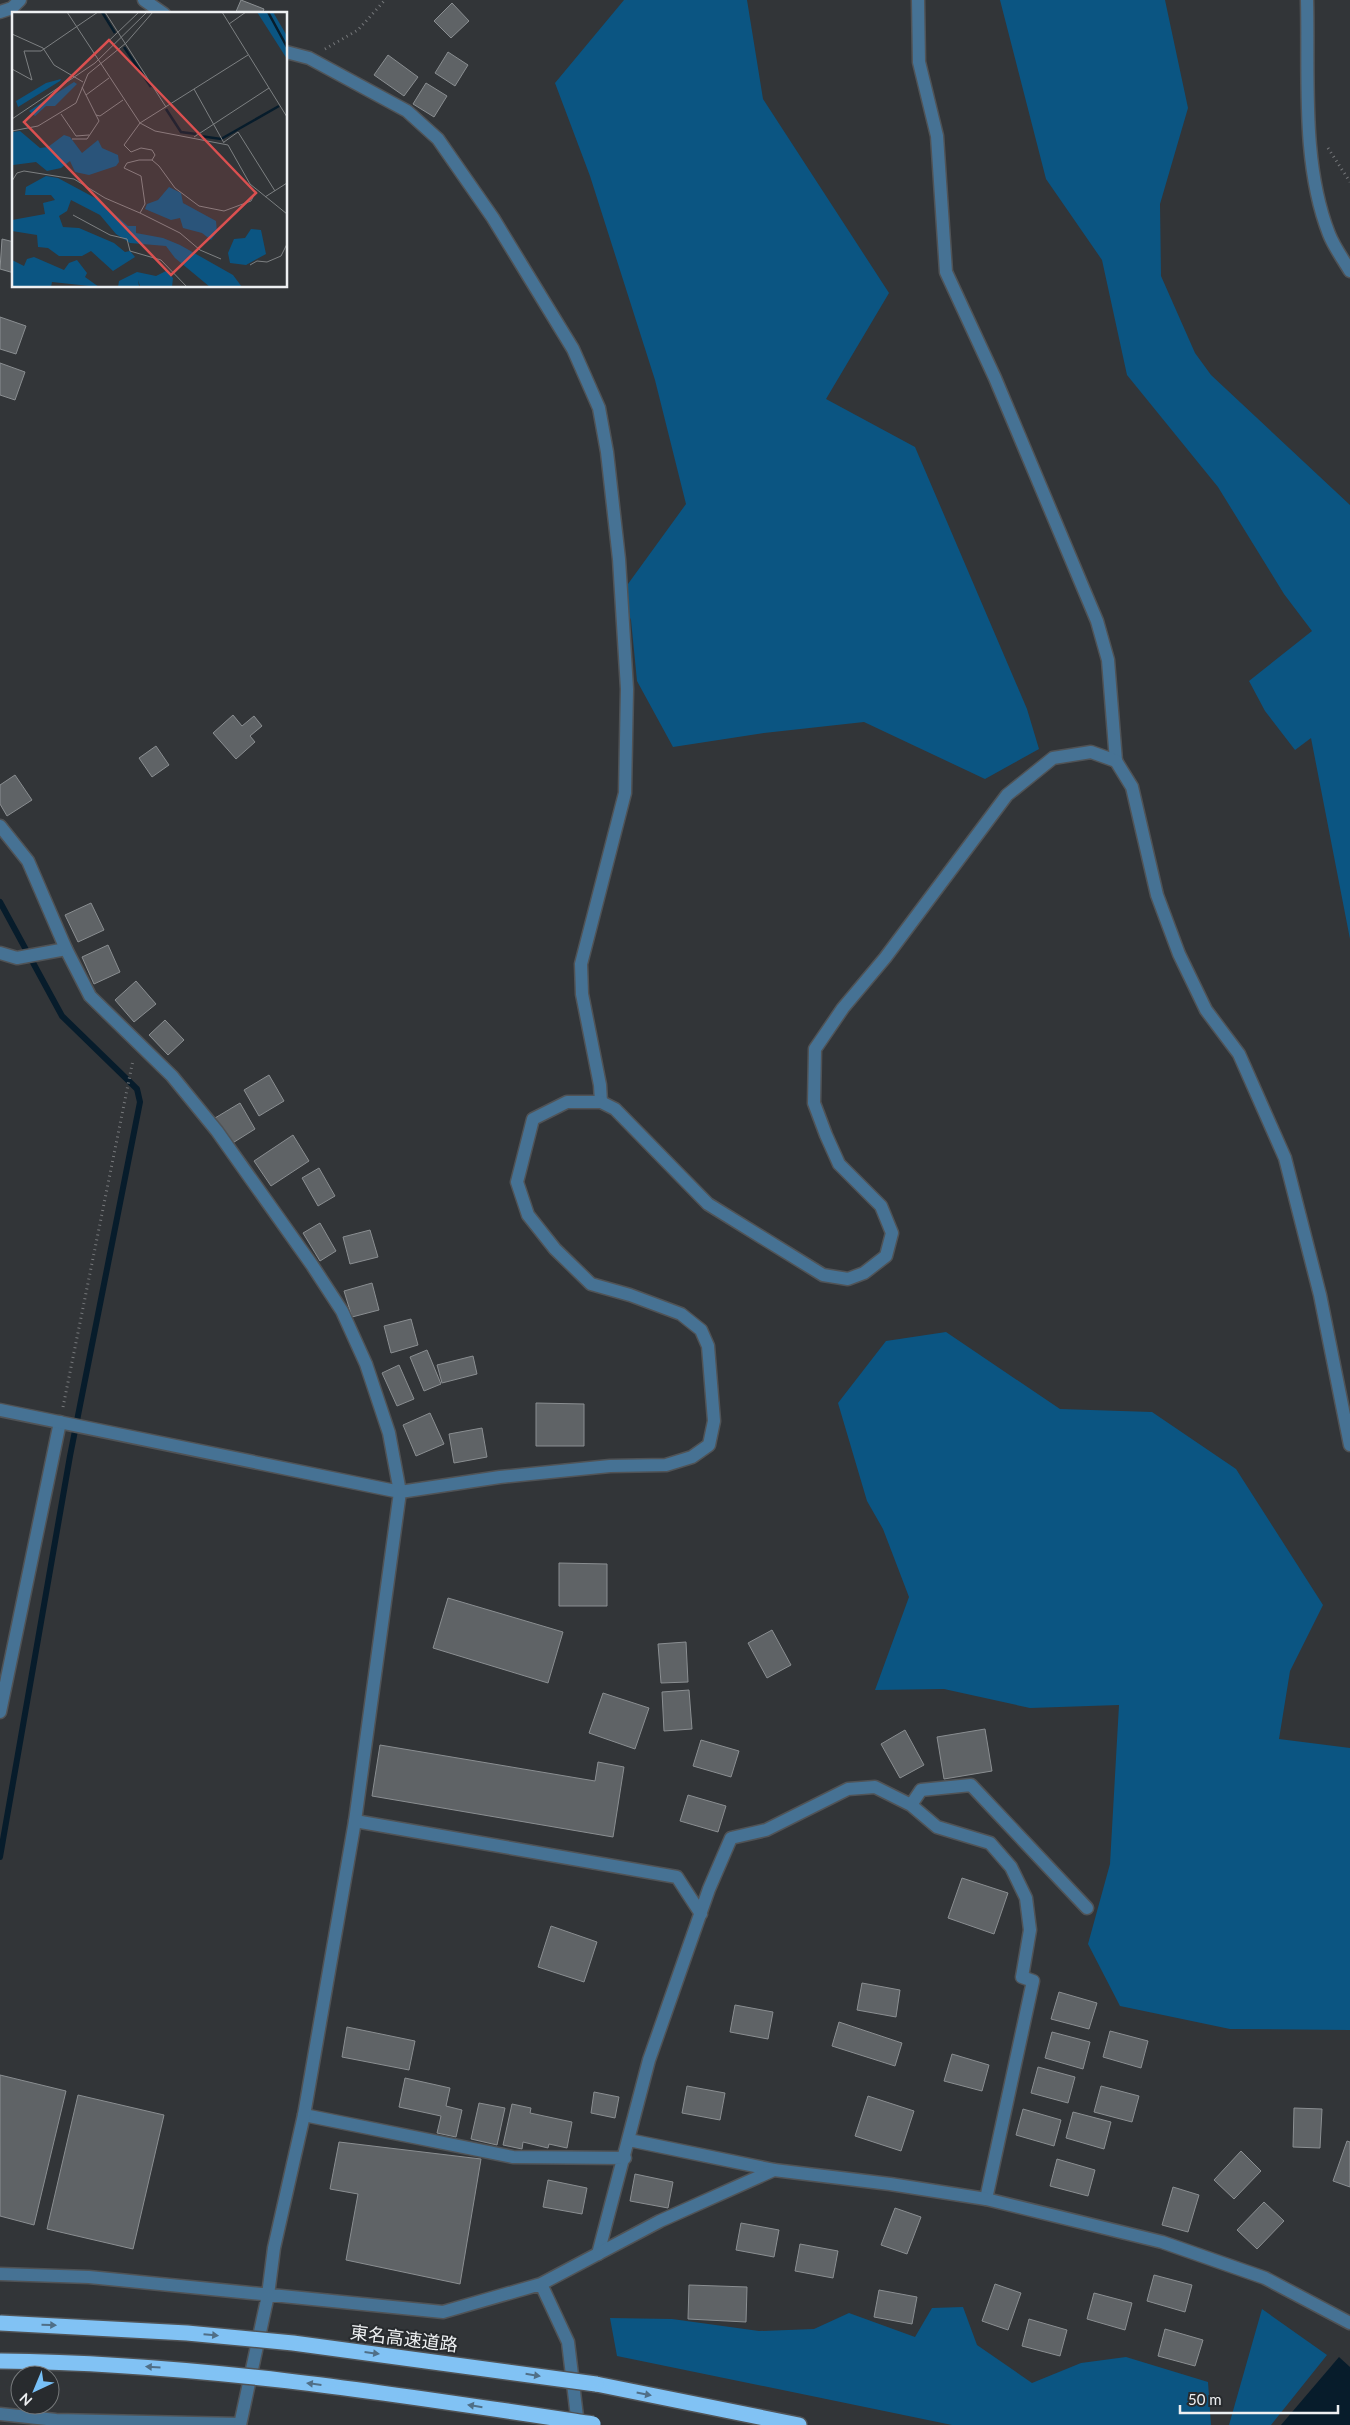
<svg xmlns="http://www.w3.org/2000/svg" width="1350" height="2425" viewBox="0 0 1350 2425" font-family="Lato,'Noto Sans JP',sans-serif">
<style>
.green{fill:#0b5582}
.water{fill:#071c2b}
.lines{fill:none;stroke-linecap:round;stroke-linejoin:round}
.stream{stroke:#071c2b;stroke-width:6}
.building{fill:#5f6366;stroke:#8a8e91}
.minor-casing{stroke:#505356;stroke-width:15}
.tertiary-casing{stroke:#505356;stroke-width:15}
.motorway-casing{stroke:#505356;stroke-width:18}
.path{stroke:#76787b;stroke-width:3;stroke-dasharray:1 4;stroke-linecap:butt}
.minor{stroke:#467294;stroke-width:12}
.tertiary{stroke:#467294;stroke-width:12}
.motorway{stroke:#81c2f4;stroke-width:15}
.motorway-bridge-casing{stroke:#505356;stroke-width:18;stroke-linecap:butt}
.motorway-bridge{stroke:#81c2f4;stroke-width:15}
.oneway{fill:#506f87}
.labels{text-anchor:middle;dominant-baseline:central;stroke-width:4;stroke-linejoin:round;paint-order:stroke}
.street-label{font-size:18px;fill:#eef0f2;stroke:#282b2e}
.inset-river{fill:none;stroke:#071c2b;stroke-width:2.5}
.inset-road{fill:none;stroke:#7d8082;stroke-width:1}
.view{fill:#db5050;fill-opacity:0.15;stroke:#db5050;stroke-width:2.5}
.inset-edge{fill:none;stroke:#eef0f2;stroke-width:2.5}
</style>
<rect width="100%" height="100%" fill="#323538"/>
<path class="green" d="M624,0h123l16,99 126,194 -63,106 89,48 112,262 12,40 -54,30 -121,-57 -100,11 -91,14 -36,-66 -6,-61 -11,-25 66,-91 -31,-124 -65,-204 -35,-93z
M1000,0h165l23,108 -28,96 1,72 34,77 16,22 139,130v434l-39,-201 -16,12 -30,-39 -16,-30 63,-50 -28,-37 -66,-107 -91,-112 -25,-115 -56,-81z
M946,1332l114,77 92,3 84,57 87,136 -33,66 -11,68 71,9v282l-120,-1 -110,-23 -32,-62 22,-80 9,-159 -89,3 -86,-19 -69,1 34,-93 -26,-68 -16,-28 -29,-98 48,-62z
M963,2307l14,38 55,38 49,-20 45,-6 82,25 3,43h-259l-335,-69 -7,-38 62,1 87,12 55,-2 35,-16 66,24 17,-29z
M1262,2309l65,46 -56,70h-42z"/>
<path class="water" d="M1339,2357l11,10v58h-69z"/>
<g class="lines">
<path class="stream" d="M0,902l62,114 75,73 3,13 -70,354 -70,401"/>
</g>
<path class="building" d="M241,0l23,9 -2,5h-27z
M452,3l17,18 -18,17 -17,-17z
M448,52l20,13 -13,21 -20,-13z
M388,55l30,22 -14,19 -30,-21z
M426,83l21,13 -13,21 -21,-13z
M2,239l12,3v31l-14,-4z
M0,317l26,9 -10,28 -16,-5z
M0,363l25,9 -10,28 -15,-5z
M233,715l9,11 12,-10 8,10 -12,10 5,6 -19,17 -23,-26z
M156,746l13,19 -17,12 -13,-19z
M15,775l17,25 -25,16 -7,-12v-19z
M91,903l13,27 -26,12 -13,-27z
M108,945l12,27 -26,12 -12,-27z
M136,981l20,23 -22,18 -19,-22z
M165,1020l19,20 -16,15 -19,-20z
M269,1075l15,26 -25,15 -15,-26z
M240,1103l15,26 -24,15 -16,-26z
M293,1135l16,26 -38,25 -17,-25z
M319,1168l16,28 -17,10 -16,-28z
M320,1223l16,28 -16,10 -17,-28z
M370,1230l8,27 -28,7 -7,-27z
M372,1283l7,27 -27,7 -8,-26z
M411,1319l7,26 -27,8 -7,-27z
M427,1350l14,34 -17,7 -14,-34z
M473,1356l4,18 -35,9 -5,-18z
M399,1365l15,34 -17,7 -15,-33z
M536,1403l48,1v42h-48z
M430,1413l14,31 -28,12 -13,-31z
M482,1428l5,29 -33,6 -5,-29z
M559,1563l48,1v42h-48z
M448,1598l115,34 -15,51 -115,-35z
M772,1630l19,35 -24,13 -19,-35z
M686,1642l2,40 -27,1 -3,-39z
M689,1690l3,39 -28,2 -2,-39z
M603,1693l46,15 -14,41 -46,-16z
M985,1729l7,42 -48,8 -7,-42z
M905,1730l19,35 -24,13 -19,-34z
M701,1740l38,11 -8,26 -38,-11z
M380,1745l215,36 3,-19 26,5 -11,70 -241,-41z
M688,1795l38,11 -8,26 -38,-11z
M962,1878l46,15 -14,41 -46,-16z
M551,1926l46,16 -13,40 -46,-15z
M862,1983l38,7 -4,27 -39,-7z
M1059,1992l38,11 -8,26 -38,-10z
M735,2005l38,7 -5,27 -38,-7z
M839,2022l63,21 -7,23 -63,-20z
M347,2027l68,14 -6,29 -67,-13z
M1110,2031l38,10 -7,27 -38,-11z
M1052,2032l38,10 -7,27 -38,-11z
M952,2054l37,11 -7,26 -38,-10z
M1038,2067l37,10 -7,26 -37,-10z
M0,2075l66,16 -32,134 -34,-9z
M405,2078l45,10 -4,18 16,4 -6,27 -19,-4 4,-17 -42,-9z
M687,2086l38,7 -5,27 -38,-7z
M1101,2086l38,10 -7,26 -38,-10z
M594,2092l25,5 -4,21 -24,-5z
M78,2095l86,20 -31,134 -86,-20z
M868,2096l46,15 -13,40 -46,-15z
M479,2103l26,5 -8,37 -26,-6z
M512,2104l19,4 -1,5 42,9 -5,26 -18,-4 -1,4 -25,-6 -1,7 -19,-4z
M1294,2108l28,1 -2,39 -27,-1z
M1023,2109l38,11 -7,26 -38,-11z
M1073,2112l38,10 -7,27 -38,-11z
M1347,2141l3,1v45l-17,-6z
M339,2142l142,17 -21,125 -114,-24 12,-66 -28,-5z
M1241,2151l20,20 -27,28 -20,-19z
M1057,2159l38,11 -7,26 -38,-10z
M635,2174l38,8 -5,26 -38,-7z
M548,2180l39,8 -5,26 -39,-7z
M1173,2187l26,8 -11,37 -26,-7z
M1264,2202l20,19 -27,28 -20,-19z
M895,2208l26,9 -14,37 -26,-9z
M741,2223l38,7 -5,27 -38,-7z
M800,2244l38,7 -5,27 -38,-7z
M1154,2275l38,10 -7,27 -38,-11z
M995,2284l26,9 -13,37 -26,-9z
M689,2285l58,2 -1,35 -58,-3z
M879,2290l38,7 -5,27 -38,-7z
M1094,2293l38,10 -7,27 -38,-11z
M1029,2319l38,11 -7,26 -38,-10z
M1165,2329l38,11 -8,26 -37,-10z"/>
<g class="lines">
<g class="minor-casing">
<path id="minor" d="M144,0l20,14
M918,0l1,62 18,74 9,136 49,106 102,243 11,39 8,101
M1307,0c2,75 -6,163 22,234 5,13 14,25 21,37
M0,12l12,-4 8,-8
M286,52l23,6 98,53 31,28 55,79 80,131 26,59 8,44 12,107 8,130 -2,104 -44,171 1,30 18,91 1,17
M0,953l17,5 49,-9
M0,1712l60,-290
M911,1805l26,22 53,16 21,24 15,31 4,32 -8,47 11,4 -47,218
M355,1821l322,56 24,37
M304,2115l209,42 112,1
M629,2140l145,30
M598,2254l51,-194 60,-171 22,-51 35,-8 82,-41 27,-2 36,18 10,-15 50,-5 116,123
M0,2414l56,6 184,4"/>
</g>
<g class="tertiary-casing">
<path id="tertiary" d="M0,826l28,35 38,88 24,47 82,80 45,55 95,134 30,46 24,53 23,69 11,59 -45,329 -51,294 -30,133 -6,47 -28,130
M0,1410l400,82 100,-15 110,-11 56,-1 26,-8 17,-12 5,-24 -6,-75 -7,-16 -20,-16 -51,-19 -39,-11 -36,-35 -27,-34 -11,-33 16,-63 34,-17h34l14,7 93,95 115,71 25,4 16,-6 22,-17 6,-23 -11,-27 -42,-42 -13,-29 -12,-32 1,-54 28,-41 42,-50 122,-163 46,-37 38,-6 25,9 16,26 25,108 22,59 27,56 33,44 46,104 35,137 30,150
M0,2274l89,3 354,35 98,-28 119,-63 114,-51 116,14 96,15 176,43 103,36 85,45
M541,2284l27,58 10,83"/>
</g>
<g class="motorway-casing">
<path id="motorway" d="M596,2384l203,41"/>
</g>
<path class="path" d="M325,49l33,-19 27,-30
M1328,148l22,34
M63,1407l70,-347"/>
<use href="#minor" class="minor"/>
<use href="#tertiary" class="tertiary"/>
<use href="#motorway" class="motorway"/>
<g class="motorway-bridge-casing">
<path id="motorway-bridge" d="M0,2323l187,10 106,10 303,41
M0,2361c199,2 396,33 593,63"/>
</g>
<use href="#motorway-bridge" class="motorway-bridge"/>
</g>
<defs><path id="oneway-solid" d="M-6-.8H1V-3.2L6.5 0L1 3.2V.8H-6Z" transform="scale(1.25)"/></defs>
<g class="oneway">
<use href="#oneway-solid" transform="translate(49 2325) rotate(2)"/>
<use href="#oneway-solid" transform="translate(211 2335) rotate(5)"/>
<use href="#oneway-solid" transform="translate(372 2353) rotate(7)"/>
<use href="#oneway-solid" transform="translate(153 2367) rotate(-177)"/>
<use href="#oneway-solid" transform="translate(533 2375) rotate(9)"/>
<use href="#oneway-solid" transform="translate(314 2384) rotate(-173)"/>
<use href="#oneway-solid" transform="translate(644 2394) rotate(11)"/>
<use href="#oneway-solid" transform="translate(475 2406) rotate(-171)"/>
</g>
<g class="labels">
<g class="street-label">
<text transform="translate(404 2338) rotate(7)">東名高速道路</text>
</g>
</g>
<g transform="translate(12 12)">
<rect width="275" height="275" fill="#323538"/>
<path d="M245,0h16l14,24v23zM49,67l-1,2 -42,26 -2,-6 30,-18zM62,70l3,2 -22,22h-9l-11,10 -6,-5zM8,119l20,17 8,-1 16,-12 6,2 12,16 16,-13 4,8 16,7 1,7 -3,4 -27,9 -14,-3 -5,-11 -9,7 -14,3 -11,-9 -23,3 -1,-33zM34,164l12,2 39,21 31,27h8v7l27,5 17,7 53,30 9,12h-32l-35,-29 -9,-12 -36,-3 -14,-9 -16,-19 -29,-15 -4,11 -8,5 4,11 16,1 35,15 11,9 5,-1 5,6 -22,14 -22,-20 -9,5h-23l-11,-8 -10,-1 -1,-12 -25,-4v-11l33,-6 -2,-11 12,-3 -4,-5h-26l1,-8zM157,175l12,6 2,10 33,18 1,11 -6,8 -9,-7 -19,-5 -3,-10 -9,2 -26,-11 2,-5 11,-4zM239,217l10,1 5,24 -20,11 -16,-2 -2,-10 6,-14 11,-1zM22,245l30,13 5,-7 8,-3 10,13 -2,4 14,10 -47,-5 -1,5h-39v-27l12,6 3,-7zM154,259l7,7 -1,9 -32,-1 -2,-6 1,6 -21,1 1,-6 18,-9 19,4z" fill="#0b5582"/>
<path class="inset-river" d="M90,0l13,21M256,0l19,35M112,35l27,40M154,97l15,23 15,2M188,124l21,3 58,-33"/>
<path class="inset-road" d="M55,0l73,111 15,8 73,14 22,39 37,30M93,0l61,95M210,0l65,105M217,12l17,-12M0,22l31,14 11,17 29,17M82,43l45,-43M0,57l20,11 -8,-29h17l57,-39M182,77l30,54M74,83l23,-17M49,102l15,22 13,-1M84,103l4,1 23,-16M0,107l83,-56 52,-51M0,119l26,-5 38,-23 12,-29 38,-31 27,-31M182,125l75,-49M60,127h15l12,-18 -17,-34M212,130l14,-10 37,59M140,148l3,-5 -3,-5 -11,-2 -10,4 -7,-7 16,-22 108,-68M0,169l5,-8 7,-2 50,8 31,19 35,15 5,-9 -4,-28 -17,-8 3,-5 12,-3h13l7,6 16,22 24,18 25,5 27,-10 5,-10M253,185l22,-14M128,201l40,20 20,17 21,9M61,203l37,20 17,4 3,12 31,9 26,27M238,253l7,-4 10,1 14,-6 6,-12"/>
<path class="view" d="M97,28l147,153 -85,82 -147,-153z"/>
<rect width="275" height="275" class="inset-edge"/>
</g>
<g transform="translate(35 2390) rotate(224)"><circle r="24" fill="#282b2e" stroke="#777a7c"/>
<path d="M0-4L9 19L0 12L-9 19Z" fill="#77c0f7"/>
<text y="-8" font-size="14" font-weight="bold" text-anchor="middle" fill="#eef0f2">N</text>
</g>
<path d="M1180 2405v8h158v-8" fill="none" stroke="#eef0f2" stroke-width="2.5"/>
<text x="1188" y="2405" font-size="15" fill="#eef0f2" stroke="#282b2e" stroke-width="4" paint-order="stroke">50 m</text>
</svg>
